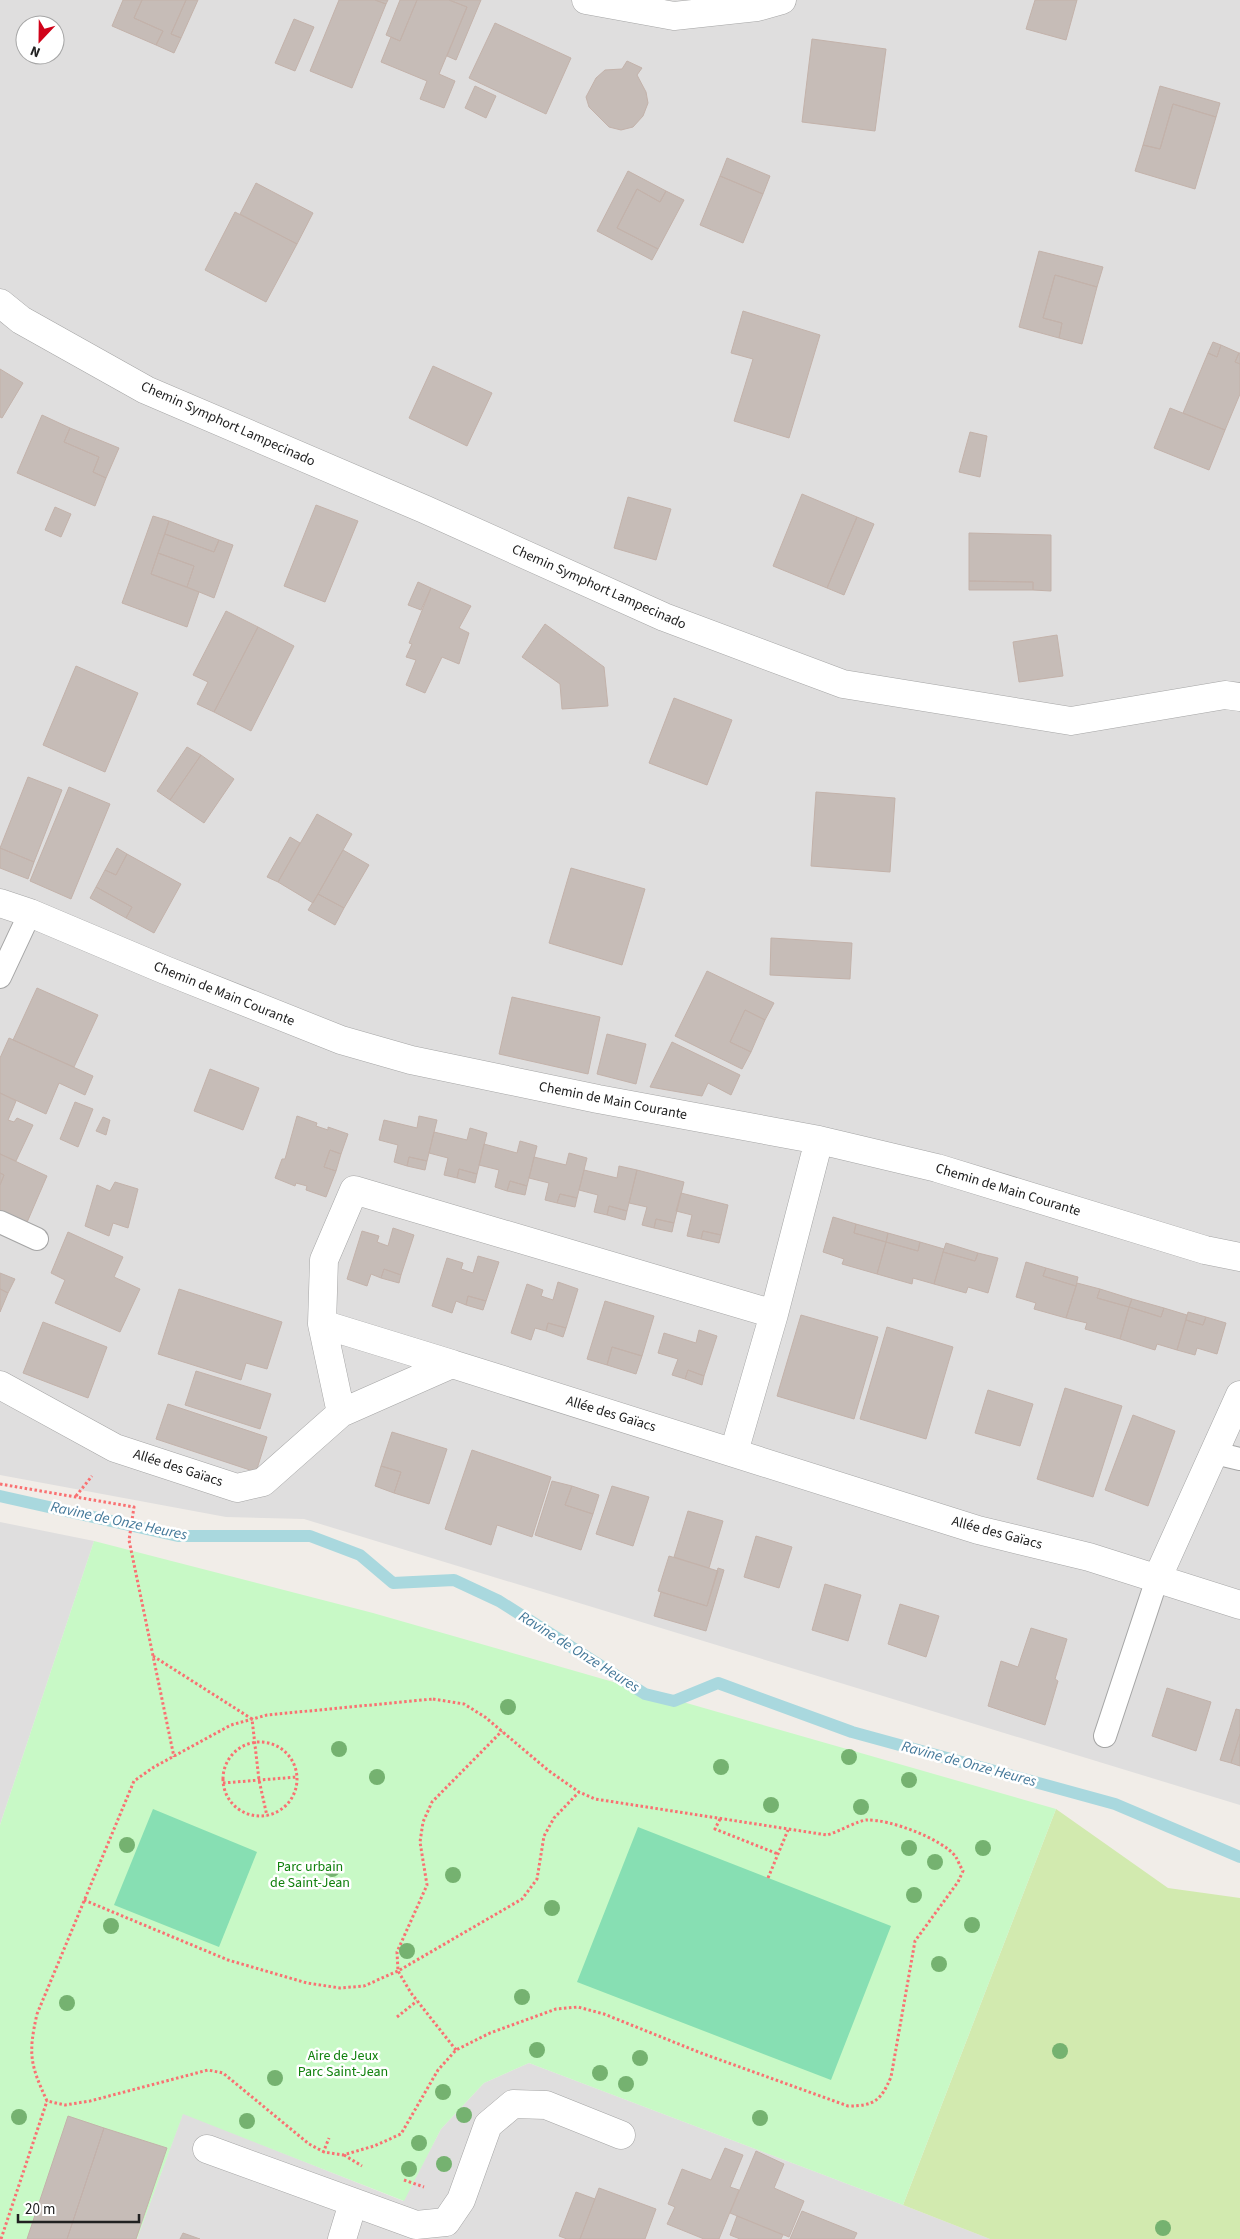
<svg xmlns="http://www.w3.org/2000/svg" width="1240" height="2239" viewBox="0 0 1240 2239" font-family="'Source Sans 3',sans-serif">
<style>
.residential{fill:#dfdede;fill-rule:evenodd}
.grass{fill:#d2eaaf}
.park{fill:#c8f9c6}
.pitch{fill:#87dfb3}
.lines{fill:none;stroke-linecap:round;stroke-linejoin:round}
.stream{stroke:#a9d8de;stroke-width:12}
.building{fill:#c6bcb7;stroke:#c3b2aa}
.service-casing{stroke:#a5a5a5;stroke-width:24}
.minor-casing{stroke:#a5a5a5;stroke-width:29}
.path{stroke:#f97172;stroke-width:3;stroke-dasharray:2.5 2.5;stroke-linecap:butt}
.service{stroke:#fff;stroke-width:22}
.minor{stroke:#fff;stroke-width:28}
.tree{fill:#75b270}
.labels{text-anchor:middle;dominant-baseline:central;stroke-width:5;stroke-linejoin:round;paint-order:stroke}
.street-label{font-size:14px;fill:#212121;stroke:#fff}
.park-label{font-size:14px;fill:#10810d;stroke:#fff}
.water-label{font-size:15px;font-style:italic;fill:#447899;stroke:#fff}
</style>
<rect width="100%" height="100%" fill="#f1ede8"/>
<path class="residential" d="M0,0h1240v1805l-936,-286 -78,-2 -226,-42zM25,25h30v30h-30z
M0,1522l94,19 -94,284z
M529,2063l374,142 87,34h-853l46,-126 220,88 38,-72 43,-46z"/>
<path class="grass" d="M1056,1809l112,79 72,10v341h-250l-87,-34z"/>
<path class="park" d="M94,1541l279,72 683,196 -153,396 -374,-142 -45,20 -43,46 -37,72 -221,-87 -46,125h-137v-414z"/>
<path class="pitch" d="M153,1809l104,43 -38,95 -105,-42z
M638,1827l253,99 -60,154 -254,-98z"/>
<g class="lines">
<path class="stream" d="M0,1496l178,40h132l50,19 33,28 61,-3 45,21 146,93 29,7 44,-18 134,49 263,72 125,53"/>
</g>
<path class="building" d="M123,0h19l-8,18 29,13 -7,14 -44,-19z
M142,0h44l-15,34 10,4 -7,15 -18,-8 7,-14 -29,-13z
M186,0h12l-17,38 -10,-4z
M339,0h36l11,4 -34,84 -42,-17z
M375,0h13l-2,4z
M400,0h17l-17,41 -14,-6z
M417,0h32l18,7 -28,67 16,7 -11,27 -24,-9 7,-18 -46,-19 10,-25 9,4z
M449,0h32l-25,60 -9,-4 20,-49z
M1035,0h42l-11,40 -40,-11z
M294,19l20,8 -19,44 -20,-8z
M495,23l76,35 -25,56 -77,-36z
M812,39l74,10 -11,82 -73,-9z
M627,61l15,7 -5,7 9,17 2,11 -5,13 -10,11 -12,3 -12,-3 -20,-20 -3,-10 10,-19 9,-8 17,-1z
M475,86l21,10 -10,22 -21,-10z
M1160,86l60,17 -4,14 -43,-13 -13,45 -17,-4z
M1173,104l43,13 -21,72 -60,-18 8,-26 17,4z
M727,158l43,18 -7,18 -43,-18z
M628,171l38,20 -6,11 -23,-13 -20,39 41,21 -6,11 -55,-29z
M720,176l43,18 -20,49 -43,-18z
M256,183l57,30 -16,31 -57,-30z
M637,189l23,13 6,-11 18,9 -26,49 -41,-21z
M235,212l62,32 -31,58 -61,-32z
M1039,251l64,16 -6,20 -42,-12 -12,43 19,5 -3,15 -40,-11z
M1055,275l42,12 -15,57 -23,-6 3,-15 -19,-5z
M743,311l77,24 -31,103 -55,-17 19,-62 -22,-6z
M1213,342l8,3 -4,12 -9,-4z
M1221,345l18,8 -4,9 5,2v30l-15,36 -42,-17 25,-60 9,4z
M1239,353h1v11l-5,-2z
M433,366l59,27 -25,53 -58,-28z
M0,369l23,14 -21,35 -2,-1z
M1170,408l55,22 -16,40 -55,-22z
M42,415l28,13 -6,14 35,15 -6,15 13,6 -11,28 -78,-33z
M70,428l49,20 -13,30 -13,-6 6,-15 -35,-15z
M970,432l17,4 -7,41 -21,-5z
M802,494l55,23 -30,71 -54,-22z
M628,497l43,12 -15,51 -42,-12z
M316,505l42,16 -33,81 -41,-16z
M55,507l16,7 -10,23 -16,-7z
M153,516l16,5 -18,53 48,18 -12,35 -65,-24z
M857,517l17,7 -30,71 -17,-7z
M169,521l50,19 -5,12 -49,-18z
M969,533l82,2v56l-18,-1v-8l-64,-1z
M165,534l49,18 5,-12 14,5 -19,53 -27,-11 7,-21 -36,-13z
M158,553l36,13 -7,21 -36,-13z
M969,581l64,1v8h-64z
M418,582l13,6 -10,22 -13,-5z
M431,588l40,18 -12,22 10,5 -10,31 -17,-7 -17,36 -19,-8 10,-25 -10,-3 6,-13 -3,-1z
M226,611l32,16 -44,85 -17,-8 11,-22 -15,-7z
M545,624l59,43 4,39 -46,3 -2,-25 -38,-27z
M258,627l36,19 -43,85 -37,-19z
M1057,635l6,41 -44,6 -6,-40z
M76,666l62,27 -33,79 -62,-27z
M674,698l58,22 -25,65 -58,-22z
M187,747l14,8 -31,45 -13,-9z
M201,755l33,24 -30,44 -34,-23z
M28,777l34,13 -28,72 -34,-14z
M69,787l41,17 -39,95 -41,-18z
M816,792l79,6 -5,74 -79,-6z
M317,814l35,20 -39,69 -35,-21z
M290,837l10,6 -22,39 -11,-5z
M0,848l34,14 -6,17 -28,-11z
M117,848l10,6 -11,21 -11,-5z
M343,850l26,15 -25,43 -26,-14z
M127,854l54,30 -27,49 -28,-15 6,-11 -36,-20 9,-17 11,5z
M571,868l74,21 -23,76 -73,-22z
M96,887l36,20 -6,11 -36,-20z
M318,894l26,14 -9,17 -27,-15z
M771,938l81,5 -2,36 -80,-4z
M707,971l67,32 -9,17 -20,-10 -15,32 21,10 -9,17 -67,-33z
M37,988l61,27 -24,52 -61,-27z
M512,997l88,20 -12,57 -89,-20z
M745,1010l20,10 -14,32 -21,-10z
M607,1034l39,10 -10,40 -39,-10z
M9,1038l84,38 -8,19 -26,-12 -13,31 -46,-21v-35z
M672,1042l68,33 -9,20 -23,-12 -6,13 -52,-9z
M210,1069l49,19 -16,42 -49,-19z
M0,1093l16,8 -8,19 6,2 3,-4 16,7 -17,36 -16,-7z
M75,1102l18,7 -15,38 -18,-8z
M297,1116l20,7 -1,3 12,4v-3l20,7 -7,20 -11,-4 -6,17 12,4 -10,26 -20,-7 1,-4 -11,-3 -1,3 -20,-8 7,-19h3z
M419,1116l18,4 -10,41 -18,-4 -2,9 -13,-4 4,-17 -19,-5 5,-20 33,8z
M103,1117l7,3 -4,15 -10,-4z
M470,1128l17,5 -10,41 -18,-5 -2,9 -13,-3 4,-17 -19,-5 5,-21 33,8z
M520,1141l17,5 -10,40 -17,-5 -3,10 -12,-4 4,-17 -20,-5 5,-21 33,9z
M330,1150l11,4 -5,17 -12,-4z
M569,1153l18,5 -10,40 -17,-4 -3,9 -12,-3 4,-17 -20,-5 5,-21 32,8z
M0,1154l47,22 -22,51 -25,-11v-31l4,-10 -4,-2z
M409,1157l18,4 -2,9 -18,-4z
M619,1166l18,4 -10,41 -18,-5 -2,9 -13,-3 4,-17 -19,-5 5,-20 33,8z
M459,1169l18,5 -2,9 -18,-5z
M637,1170l47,12 -10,41 -18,-4 -2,9 -12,-3 5,-18 -18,-4z
M0,1173l4,2 -4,10z
M510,1181l17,5 -2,9 -18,-4z
M115,1182l23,7 -10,39 -15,-5 -4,13 -24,-10 12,-41 13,6z
M681,1193l47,12 -7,30 -18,-4 -2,8 -14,-3 5,-21 -16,-4z
M560,1194l17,4 -2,9 -18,-4z
M609,1206l18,5 -2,9 -18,-5z
M833,1217l23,7 -2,9 32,9 -9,32 -35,-10 2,-5 -21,-7z
M656,1219l18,4 -2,9 -18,-4z
M856,1224l32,9 -2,9 -32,-9z
M393,1228l21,7 -13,40 -17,-6 -3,9 -10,-4 -4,12 -20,-7 15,-48 17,5 -2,6 11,4z
M703,1231l18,4 -2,8 -18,-4z
M68,1232l55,25 -9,20 26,12 -20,43 -65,-29 10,-23 -14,-7z
M888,1233l32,9 -2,9 -32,-9z
M886,1242l32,9 2,-9 24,7 -10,35 -21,-6 -1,6 -35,-10z
M946,1243l32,10 -3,8 -32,-9z
M943,1252l32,9 3,-8 20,5 -10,35 -20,-6 -2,6 -32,-9z
M478,1256l21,6 -13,39 -18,-5 -2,9 -10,-4 -4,12 -20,-7 15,-48 16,5 -2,6 12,4z
M1026,1262l20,6 -3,8 33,10 -10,32 -32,-9 2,-6 -20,-6z
M1046,1268l32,9 -2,9 -33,-10z
M384,1269l17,6 -2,8 -18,-5z
M0,1273l15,6 -7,14 -8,-4z
M558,1282l20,7 -12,39 -18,-5 -2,8 -11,-3 -4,12 -20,-7 16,-49 16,6 -2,6 12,4z
M1077,1283l23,6 -3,9 32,9 -9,32 -35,-10 2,-6 -21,-5z
M0,1289l8,4 -8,19z
M179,1289l103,33 -15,47 -21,-6 -5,17 -83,-26z
M1100,1289l32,10 -3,8 -32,-9z
M468,1296l18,5 -3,9 -17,-5z
M1132,1299l32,9 -3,9 -32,-10z
M605,1301l49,15 -12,40 -30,-9 -5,18 -20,-6z
M1129,1307l32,10 3,-9 23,7 -10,35 -20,-6 -2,6 -35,-11z
M1188,1312l18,5 -3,8 -17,-5z
M801,1315l77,22 -24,82 -77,-23z
M1206,1317l20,6 -9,31 -20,-6 -2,7 -18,-5 9,-30 17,5z
M43,1322l64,25 -19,51 -65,-25z
M548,1323l18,5 -3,9 -17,-6z
M887,1327l66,20 -27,92 -66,-20z
M699,1330l18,6 -13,40 -16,-6 -3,9 -13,-4 6,-16 -20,-6 6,-20 32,10z
M612,1347l30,9 -6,18 -29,-9z
M688,1370l16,6 -2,9 -17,-6z
M196,1371l75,23 -11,35 -75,-24z
M1065,1388l57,18 -29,91 -56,-18z
M988,1390l45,14 -13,42 -45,-13z
M168,1404l99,33 -11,35 -100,-33z
M1133,1415l42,16 -27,75 -43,-16z
M392,1432l55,17 -18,55 -35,-11 7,-21 -20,-6z
M472,1450l79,27 -19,60 -35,-12 -6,20 -46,-16z
M381,1466l20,6 -7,21 -19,-7z
M552,1481l20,5 -7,19 28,9 -12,36 -46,-15z
M572,1486l27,9 -6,19 -28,-9z
M612,1486l37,11 -16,49 -37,-12z
M688,1511l35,10 -14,47 -35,-11z
M756,1536l36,11 -13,41 -35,-11z
M669,1556l49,15 -11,35 -49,-15z
M718,1568l6,2 -18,61 -52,-15 7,-24 46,14z
M825,1584l36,11 -13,46 -36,-11z
M900,1604l39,12 -13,41 -38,-13z
M1031,1628l36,11 -12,40 3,2 -13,44 -57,-19 13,-45 17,6z
M1167,1688l44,14 -15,49 -44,-15z
M1236,1709l4,1v24l-9,29 -11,-3z
M1240,1734v32l-9,-3z
M68,2116l36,12 -37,111h-40z
M104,2128l63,20 -31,91h-69z
M725,2148l18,7 -13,32 9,3 -20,49h-15l-37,-15 8,-17 -7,-3 14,-35 29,11z
M756,2151l28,13 -10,24 30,13 -15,36 -59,-24z
M599,2188l57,21 -11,30h-65z
M576,2192l19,7 -15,40h-13l-8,-3z
M802,2211l55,22 -3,6h-64z
M737,2216l46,19 -2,4h-41l-10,-4z
M183,2233l17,6h-20z"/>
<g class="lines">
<g class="service-casing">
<path id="service" d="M0,977l30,-64
M0,1222l37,17
M1215,1453l25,6
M1105,1736l52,-157"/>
</g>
<g class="minor-casing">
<path id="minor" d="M586,0l88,16 83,-9 25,-7
M0,303l21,17 125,70 278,119 240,108 179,67 228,37 154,-26 15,2
M0,903l30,10 135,57 176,70 70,20 187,39 221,41 118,28 268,82 35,7
M322,1324l130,40
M0,1385l115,63 122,40 26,-6 78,-69 111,-49 526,166 111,27 151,48
M341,1413l-19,-89 2,-64 30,-70 420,124
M734,1452l40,-138 45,-174
M1157,1579l83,-184
M207,2149l209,76 30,-3 15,-22 27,-75 25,-21 33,1 75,30
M342,2239l11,-36"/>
</g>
<path class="path" d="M0,1484l134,23 -5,33 45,217
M76,1496l16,-20
M153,1656l99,63 7,61 8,36
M433,1699l31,5 21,13 64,54 30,21 16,7 232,36c11,-3 32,-15 40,-15 22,-1 76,19 89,37 2,4 4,9 7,14l-5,11 -43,59 -24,136c-10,23 -16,29 -43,29l-147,-53 -97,-39 -26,-7 -22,2 -66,24 -34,17 -18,20 -37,64 -27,12 -31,9 -19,-3 -15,-8 -86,-71 -15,-3 -118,31 -25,4 -18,-4c-17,-37 -19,-47 -10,-87l97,-233 20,-14 77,-42 36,-10z
M223 1779a37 37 0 1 1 74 0a37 37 0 1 1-74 0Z
M223,1783l74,-6
M720,1819l-5,10 63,25
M768,1878l20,-48
M84,1900l144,60 79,23 33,5 24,-2 34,-15 124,-72 15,-20 7,-43 10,-18 25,-26
M397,2017l20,-16
M456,2050l-45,-57 -13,-22 -1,-19 30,-67 -7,-43 3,-20 9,-20 70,-71
M323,2153l6,-15
M344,2155l18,11
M404,2180l20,7
M1,2239l46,-138"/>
<use href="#service" class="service"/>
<use href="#minor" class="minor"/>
</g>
<g class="tree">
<circle cx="508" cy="1707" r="8"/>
<circle cx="339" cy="1749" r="8"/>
<circle cx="849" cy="1757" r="8"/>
<circle cx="721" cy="1767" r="8"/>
<circle cx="377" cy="1777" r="8"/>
<circle cx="909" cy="1780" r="8"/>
<circle cx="771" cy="1805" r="8"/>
<circle cx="861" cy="1807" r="8"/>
<circle cx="127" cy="1845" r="8"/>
<circle cx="909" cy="1848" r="8"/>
<circle cx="983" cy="1848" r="8"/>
<circle cx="935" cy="1862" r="8"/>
<circle cx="332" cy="1869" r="8"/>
<circle cx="453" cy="1875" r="8"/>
<circle cx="914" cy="1895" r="8"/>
<circle cx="552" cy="1908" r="8"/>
<circle cx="972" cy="1925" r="8"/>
<circle cx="111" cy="1926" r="8"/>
<circle cx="407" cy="1951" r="8"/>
<circle cx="939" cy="1964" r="8"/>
<circle cx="522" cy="1997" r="8"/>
<circle cx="67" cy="2003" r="8"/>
<circle cx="537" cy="2050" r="8"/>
<circle cx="1060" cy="2051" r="8"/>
<circle cx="640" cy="2058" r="8"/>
<circle cx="600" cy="2073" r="8"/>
<circle cx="275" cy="2078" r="8"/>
<circle cx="626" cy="2084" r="8"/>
<circle cx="443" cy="2092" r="8"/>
<circle cx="464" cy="2115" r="8"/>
<circle cx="19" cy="2117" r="8"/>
<circle cx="760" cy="2118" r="8"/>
<circle cx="247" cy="2121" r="8"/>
<circle cx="419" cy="2143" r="8"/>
<circle cx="444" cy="2164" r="8"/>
<circle cx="409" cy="2169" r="8"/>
<circle cx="1163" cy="2228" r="8"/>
</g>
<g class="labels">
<g class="street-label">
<text transform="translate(228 424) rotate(24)">Chemin Symphort Lampecinado</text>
<text transform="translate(599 587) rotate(24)">Chemin Symphort Lampecinado</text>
<text transform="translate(224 994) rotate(22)">Chemin de Main Courante</text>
<text transform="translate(613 1101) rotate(11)">Chemin de Main Courante</text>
<text transform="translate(1008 1190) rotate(17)">Chemin de Main Courante</text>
<text transform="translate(611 1414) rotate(17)">Allée des Gaïacs</text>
<text transform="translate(178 1468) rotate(18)">Allée des Gaïacs</text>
<text transform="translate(997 1533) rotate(15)">Allée des Gaïacs</text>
</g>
<g class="park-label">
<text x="310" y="1867">Parc urbain<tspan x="310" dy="16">de Saint-Jean</tspan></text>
<text x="343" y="2056">Aire de Jeux<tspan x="343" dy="16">Parc Saint-Jean</tspan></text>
</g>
<g class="water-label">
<text transform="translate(119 1521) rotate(12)">Ravine de Onze Heures</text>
<text transform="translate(579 1652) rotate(32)">Ravine de Onze Heures</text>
<text transform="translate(969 1764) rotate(15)">Ravine de Onze Heures</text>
</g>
</g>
<g transform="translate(40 40) rotate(202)"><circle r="24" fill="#ffffff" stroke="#a6a6a6"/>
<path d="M0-4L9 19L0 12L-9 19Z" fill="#d00219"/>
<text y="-8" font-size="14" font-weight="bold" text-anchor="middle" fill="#212121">N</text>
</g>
<path d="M18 2214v8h121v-8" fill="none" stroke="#212121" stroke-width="2.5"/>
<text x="25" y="2214" font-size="15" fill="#212121" stroke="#ffffff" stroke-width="4" paint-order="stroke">20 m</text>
</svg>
